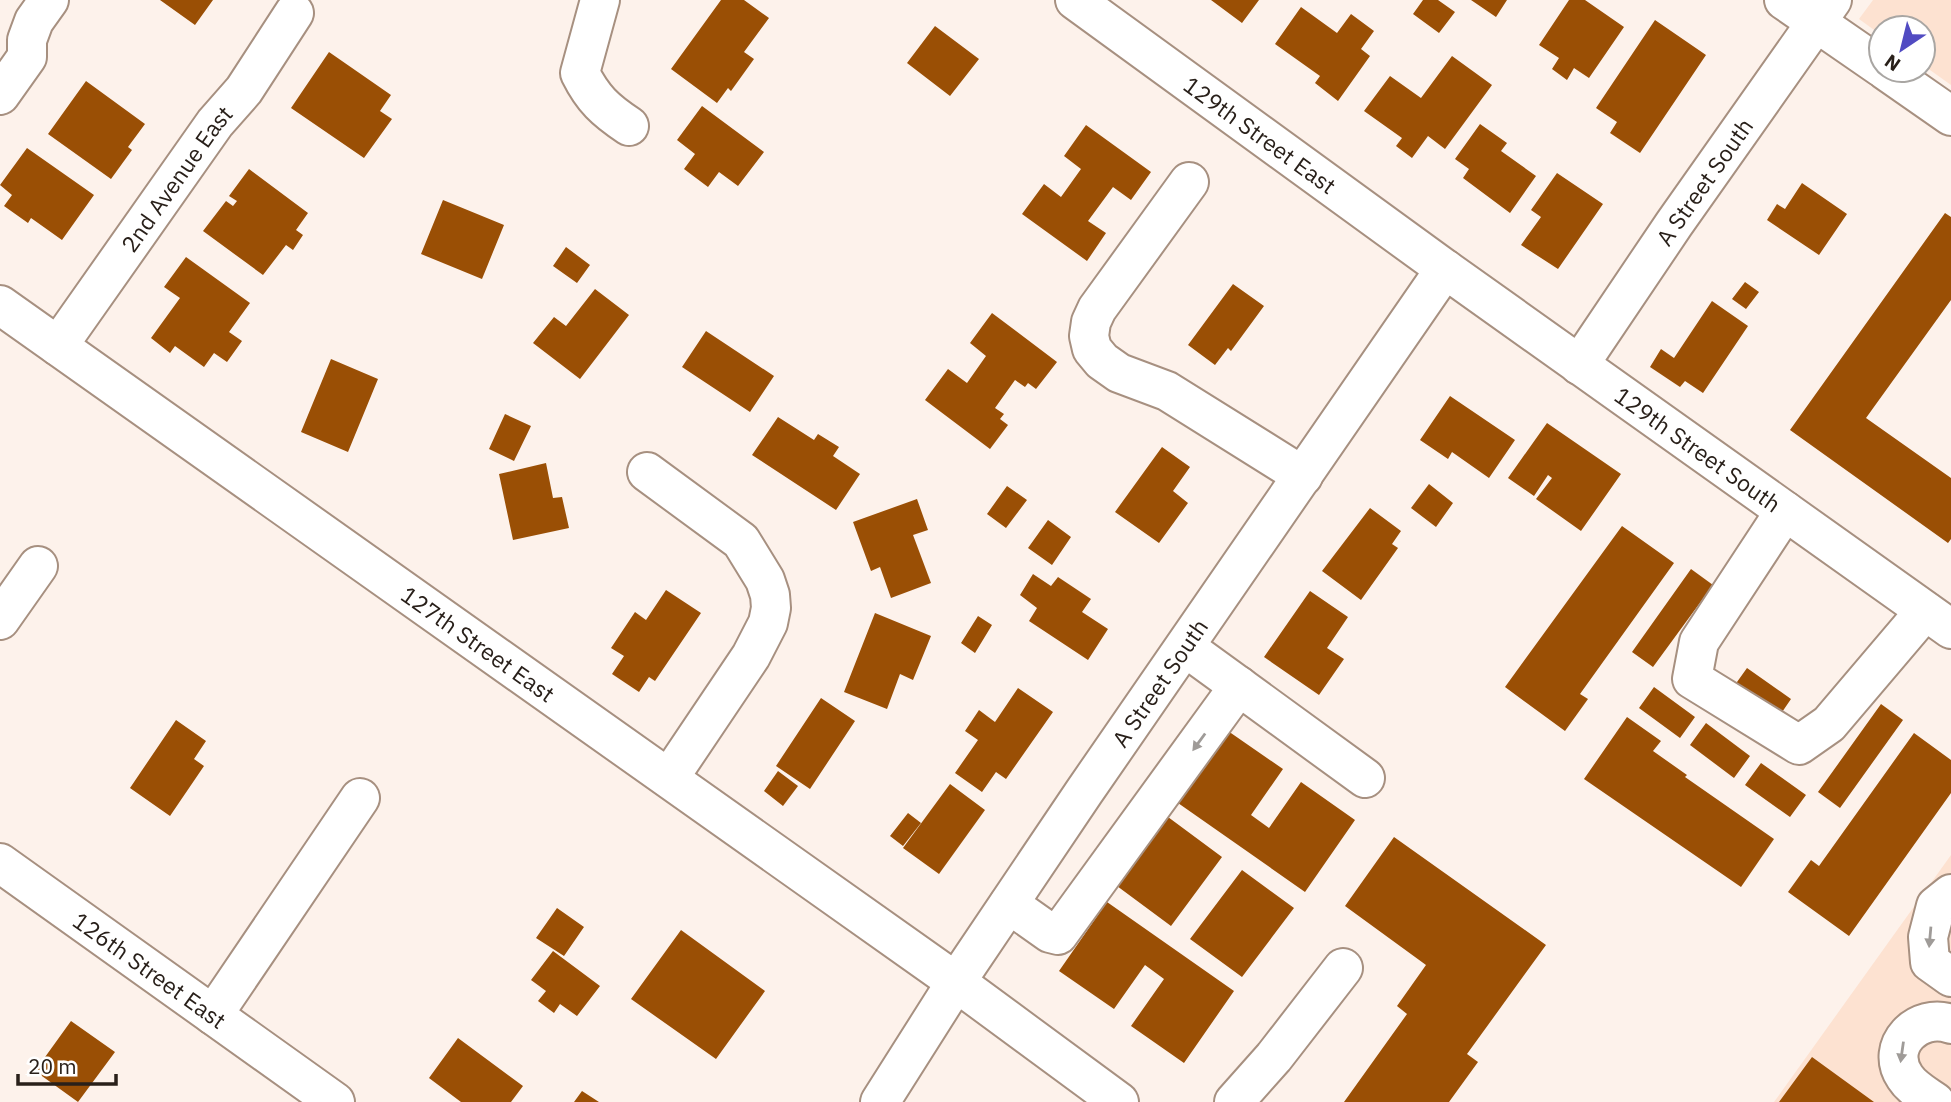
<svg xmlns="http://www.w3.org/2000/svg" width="1951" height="1102" viewBox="0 0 1951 1102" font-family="'IBM Plex Sans',sans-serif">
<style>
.built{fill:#fde2d1}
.building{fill:#9a4f05}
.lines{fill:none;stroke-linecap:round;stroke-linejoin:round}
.minor-casing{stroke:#a79080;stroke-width:42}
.minor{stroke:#fff;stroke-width:38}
.oneway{fill:#9f9b98}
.labels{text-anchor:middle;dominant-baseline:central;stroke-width:7;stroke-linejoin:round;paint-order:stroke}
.street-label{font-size:23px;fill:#29201a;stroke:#fff}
</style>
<rect width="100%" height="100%" fill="#fdf2eb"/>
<path class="built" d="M1873,0h78v85l-28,-20v-37h-42v7l-22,-16z
M1951,855v247h-177z"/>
<path class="building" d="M160,0h53l-18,25z
M721,0h23l25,18 -25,34 10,7 -23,32 -3,-3 -11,15 -46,-34z
M1211,0h48l-17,23z
M1423,0h15l17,12 -16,21 -26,-19z
M1471,0h36l-11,17z
M1569,0h16l39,27 -35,51 -15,-10 -7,12 -15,-11 7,-11 -20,-13z
M1301,7l36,26 14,-19 23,17 -13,18 9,7 -32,45 -23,-18 5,-7 -45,-32z
M1655,20l51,35 -66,98 -30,-20 7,-11 -21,-14z
M935,26l44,33 -29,37 -43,-33z
M329,52l62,43 -11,16 12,8 -28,39 -73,-50z
M1452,56l40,29 -47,64 -17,-13 -16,22 -16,-12 6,-8 -38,-27 26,-35 31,22z
M86,81l59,43 -17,23 4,3 -21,29 -63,-45z
M702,106l62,46 -26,34 -19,-14 -11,15 -24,-18 11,-15 -18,-14z
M1480,124l27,19 -6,8 35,25 -26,37 -47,-35 6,-9 -14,-10z
M1086,125l65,47 -20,28 -18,-13 -25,34 18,12 -19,28 -65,-47 22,-30 17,13 20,-28 -17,-13z
M27,148l67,47 -32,45 -31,-22 -3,5 -24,-17 8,-11 -12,-10z
M249,169l59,44 -12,17 7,5 -10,15 -7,-5 -23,30 -60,-44 23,-30 7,5 4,-5 -8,-5z
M1557,173l46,31 -45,65 -37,-24 20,-28 -10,-7z
M1802,183l45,31 -28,41 -52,-35 10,-16 8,5z
M443,200l61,25 -22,54 -61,-25z
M1945,213l6,4v83l-85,118 85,60v61l-3,4 -158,-113z
M566,247l24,18 -13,18 -24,-17z
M186,257l64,46 -21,29 13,9 -15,21 -13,-9 -10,14 -29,-21 -5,7 -19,-15 29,-40 -16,-11z
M1745,282l14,10 -13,17 -14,-10z
M1233,284l31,22 -33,45 -3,-3 -13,17 -27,-20z
M595,289l34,26 -49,64 -47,-36 21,-26 12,9z
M1712,301l36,25 -45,67 -18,-12 -5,6 -30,-20 11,-18 13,9z
M992,313l65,49 -21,27 -8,-6 -3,4 -10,-7 -20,28 9,6 -4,5 8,6 -18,24 -65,-49 23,-31 19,14 19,-27 -16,-13z
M706,331l68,45 -24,36 -68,-45z
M331,359l47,20 -30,73 -47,-20z
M1450,396l65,44 -26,38 -37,-26 -4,7 -28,-19z
M505,414l26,12 -17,35 -25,-12z
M778,417l36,23 4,-6 21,13 -6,9 27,18 -24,36 -84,-55z
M1547,423l74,51 -40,57 -45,-32 16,-21 -4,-3 -14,21 -26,-18z
M1162,447l28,20 -17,24 15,12 -29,40 -44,-31z
M546,463l7,35 9,-1 7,31 -56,12 -14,-66z
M1429,484l24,19 -17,24 -25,-19z
M1007,486l20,14 -21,28 -19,-14z
M917,499l11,31 -15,5 18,48 -40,15 -11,-31 -9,4 -18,-49z
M1370,508l31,23 -9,13 6,4 -37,52 -39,-29z
M1048,520l23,17 -19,28 -24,-17z
M1622,526l52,37 -94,131 8,5 -23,32 -60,-44z
M1691,569l22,16 -60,82 -21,-15z
M1033,574l18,12 7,-9 33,22 -9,13 26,17 -20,31 -59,-39 8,-13 -17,-13z
M666,590l35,23 -46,68 -6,-4 -10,15 -27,-18 12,-18 -13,-8 24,-36 11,8z
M1310,591l38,26 -21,31 17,11 -25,36 -55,-38z
M875,613l56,23 -18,44 -13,-6 -13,35 -43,-17z
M978,616l14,9 -17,28 -14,-10z
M1747,668l44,31 -15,22 -44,-32z
M1654,687l41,30 -15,21 -41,-30z
M1018,688l35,24 -47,67 -10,-7 -14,20 -27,-19 23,-33 -13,-9 14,-21 16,12z
M821,698l34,23 -45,68 -34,-23z
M1881,704l22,16 -63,88 -22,-16z
M1627,717l34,24 -8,10 34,24 -2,2 89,62 -33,48 -157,-108z
M176,720l30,21 -12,18 10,7 -34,50 -40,-28z
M1706,723l44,33 -16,22 -44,-33z
M1228,731l55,38 -32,46 18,13 32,-46 54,38 -50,72 -127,-89z
M1914,733l37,27v33l-102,143 -61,-44 23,-32 8,6z
M1761,763l45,32 -16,22 -45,-32z
M778,771l20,15 -15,20 -19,-15z
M950,784l35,26 -46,64 -36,-26z
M908,813l13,10 -18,23 -13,-10z
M1168,817l54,40 -51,69 -54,-40z
M1394,837l152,108 -79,109 11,8 -29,40h-105l63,-88 -10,-8 29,-41 -81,-59z
M1242,870l52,38 -52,69 -52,-38z
M1107,902l127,89 -50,72 -53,-37 33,-47 -19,-14 -31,44 -55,-38z
M557,908l27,19 -20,29 -28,-18z
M681,930l84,61 -49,68 -85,-60z
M553,951l47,35 -23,30 -17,-12 -6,9 -16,-12 8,-10 -15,-11z
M71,1021l44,31 -37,50 -43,-31z
M458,1038l65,48 -12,16h-50l-32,-24z
M1812,1057l62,45h-95z
M582,1091l17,11h-25z"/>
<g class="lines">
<g class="minor-casing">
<g id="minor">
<path d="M600,0l-20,73c13,26 25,37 49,53"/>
<path id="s1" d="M1075,0l370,269 506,360"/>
<path d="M1784,0l97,67"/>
<path d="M1885,70l66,46"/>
<path d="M0,95l27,-38v-17l7,-19 15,-21"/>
<path d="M1189,182l-92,127 -6,13 -2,14 3,13 10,12 17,12 48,18 136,85"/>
<path id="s2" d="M0,305l956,677 163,120"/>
<path id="s3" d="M58,346l157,-223 29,-33 50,-77"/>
<path id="s4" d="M1579,365l95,-141 158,-224"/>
<path d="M647,472l94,69 24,39 5,15 1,13 -3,15 -17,33 -82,122"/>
<path d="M1785,511l-86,131 -7,37 107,66 30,-21 96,-113"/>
<path d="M0,620l38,-54"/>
<path d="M1185,647l180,131"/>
<path id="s5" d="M0,863l335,239"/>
<path d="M1951,894l-15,12 -8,31 2,25 21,15"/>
<path d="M1009,904l41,29 8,2 181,-249"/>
<path d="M213,1015l147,-217"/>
<path id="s6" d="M880,1102l76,-120 128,-190 361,-523"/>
<path d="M1234,1102l40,-45 69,-89"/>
<path d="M1935,1102c-10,-7 -23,-14 -30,-25 -21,-31 13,-65 46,-53"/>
</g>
</g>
<use href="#minor" class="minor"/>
</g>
<defs><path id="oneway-solid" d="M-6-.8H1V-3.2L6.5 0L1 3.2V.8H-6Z" transform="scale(1.75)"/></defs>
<g class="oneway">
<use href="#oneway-solid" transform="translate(1199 742) rotate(126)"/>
<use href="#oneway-solid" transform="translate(1930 937) rotate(95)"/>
<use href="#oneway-solid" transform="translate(1902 1052) rotate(98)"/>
</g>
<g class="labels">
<g class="street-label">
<text stroke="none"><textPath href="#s1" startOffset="229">129th Street East</textPath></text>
<text stroke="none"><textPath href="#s3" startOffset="205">2nd Avenue East</textPath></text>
<text stroke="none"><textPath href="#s4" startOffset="222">A Street South</textPath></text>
<text stroke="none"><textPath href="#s1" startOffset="768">129th Street South</textPath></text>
<text stroke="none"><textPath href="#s2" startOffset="586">127th Street East</textPath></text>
<text stroke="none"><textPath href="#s6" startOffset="504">A Street South</textPath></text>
<text stroke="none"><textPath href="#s5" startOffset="184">126th Street East</textPath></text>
</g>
</g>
<g transform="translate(1902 49) rotate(215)"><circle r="33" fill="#ffffff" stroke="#a9a6a3" stroke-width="2"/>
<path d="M0-5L12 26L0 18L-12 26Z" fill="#514bc2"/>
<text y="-10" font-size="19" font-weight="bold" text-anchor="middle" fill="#29201a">N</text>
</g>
<path d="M18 1074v10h98v-10" fill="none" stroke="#29201a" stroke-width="3.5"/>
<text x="28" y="1074" font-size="21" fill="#29201a" stroke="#ffffff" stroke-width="5" paint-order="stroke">20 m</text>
</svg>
